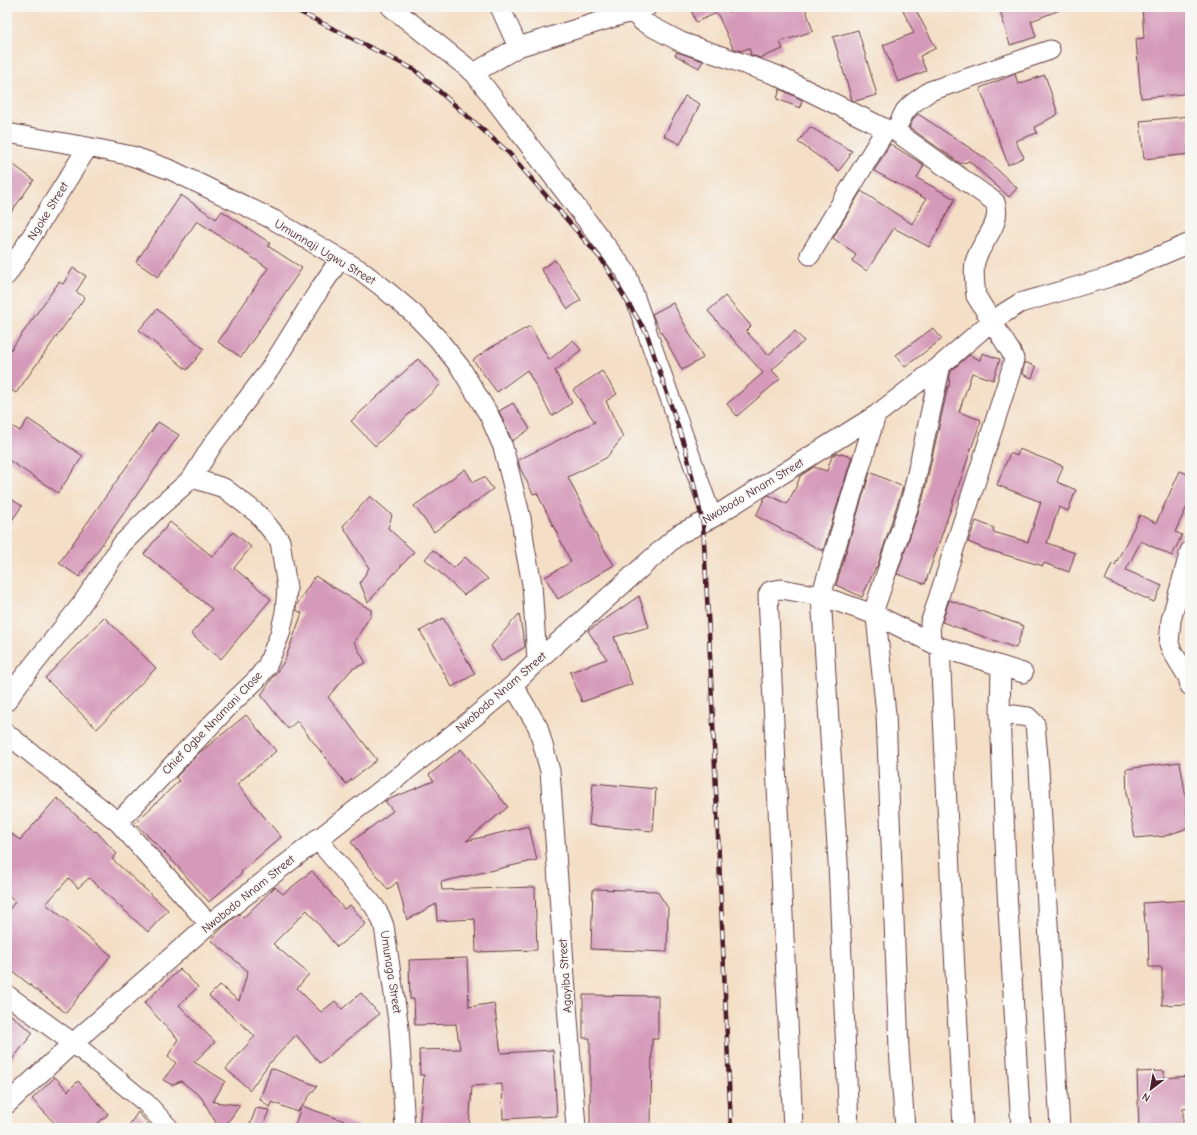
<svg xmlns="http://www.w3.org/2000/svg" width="1197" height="1135" viewBox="0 0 1197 1135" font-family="'Comic Neue',sans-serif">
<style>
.building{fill:#d599b9}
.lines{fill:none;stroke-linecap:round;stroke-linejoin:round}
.minor-casing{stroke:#643c42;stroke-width:21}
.minor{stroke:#fff;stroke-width:19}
.rail-casing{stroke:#4a1f2b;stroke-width:4.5}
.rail{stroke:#f6f6f2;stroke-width:3;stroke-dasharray:9;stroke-linecap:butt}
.labels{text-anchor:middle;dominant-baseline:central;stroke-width:3.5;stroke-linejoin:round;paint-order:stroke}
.street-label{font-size:12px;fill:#4a1f2b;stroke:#f6f6f2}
</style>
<rect width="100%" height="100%" fill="#f6f6f2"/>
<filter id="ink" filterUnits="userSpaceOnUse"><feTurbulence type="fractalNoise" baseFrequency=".025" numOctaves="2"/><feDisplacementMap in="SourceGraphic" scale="8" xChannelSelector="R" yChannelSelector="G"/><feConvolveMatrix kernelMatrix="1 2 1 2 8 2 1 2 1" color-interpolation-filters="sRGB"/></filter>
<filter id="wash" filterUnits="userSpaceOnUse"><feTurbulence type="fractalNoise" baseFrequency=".012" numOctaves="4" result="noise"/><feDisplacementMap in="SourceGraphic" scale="16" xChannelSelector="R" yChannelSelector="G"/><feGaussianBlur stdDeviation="0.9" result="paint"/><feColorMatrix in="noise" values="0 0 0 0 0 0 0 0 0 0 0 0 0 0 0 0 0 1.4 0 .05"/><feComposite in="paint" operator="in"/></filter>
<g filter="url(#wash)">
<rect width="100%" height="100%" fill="#f4dfc6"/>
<g id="blocks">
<path class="building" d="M699,7h31l-2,1 1,4 12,-5h64l8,24 -33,11 3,7 -23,9 -9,-3 -2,-7 -8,3 -8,-3 -16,-35 -21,9 -5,-12z
M911,7h3l22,41 -16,8 6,15 -28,11 -15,-37 31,-12 -11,-22z
M999,7h66v1l-34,13 5,16 -26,8z
M1142,7h48v85l-8,2 -41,4 -5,-59 8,-1z
M858,30l19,65 -22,6 -3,-1 -19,-63z
M677,52l26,9 -4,7 -24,-13z
M1015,74l3,10 27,-9 13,39 -23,13 2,6 -22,8 9,16 -16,8 -28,-77z
M780,89l22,11 -2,8 -23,-9z
M685,96l15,8 -20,40 -16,-8z
M918,114l67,44 32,30 -8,9 -40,-36 -8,3 -52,-37 5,-9z
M1190,116v38l-46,5 -4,-38z
M810,127l42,24 -3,4 1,1 -11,15 -41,-29z
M890,144l34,21 -7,13 38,21 -26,48 -35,-19 -27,43 -15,-10 4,-6 -23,-17 28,-47 51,33 14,-25 -52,-28z
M7,160l27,20 -27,38z
M181,195l35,24 6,-8 48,32 -2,3 34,22 -61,89 -23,-15 50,-74 -71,-47 -39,56 -22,-15z
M555,260l26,40 -13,9 -27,-40z
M73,268l13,8 -10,16 9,5 -69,96 -9,-6v-32l52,-73 4,2z
M725,296l26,30 -5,5 22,24 27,-24 9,10 -32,29 8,9 -43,37 -10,-12 36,-31 -55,-62z
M673,303l30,55 -21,12 -27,-49 -3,-7z
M157,309l47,40 -17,21 -48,-40z
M530,326l19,34 24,-20 8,10 -26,21 17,32 -20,13 -25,-46 -30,22 -24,-32 17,-12z
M933,328l9,11 -37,28 -9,-12z
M982,353l18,6 -7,21 -21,-7 -13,39 22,8 -56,164 -28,-10 26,-76 25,-112 1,1 1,-13 2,-4 17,-15 11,5z
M418,359l23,25 -66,62 -24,-25z
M1025,362l11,5 -4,11 -10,-4z
M602,371l15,23 -11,7 17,36 -17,21 -38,19 31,64 15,24 -56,34 -13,-22 26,-15 -34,-69 -4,1 -13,-26 -2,-8 77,-38 -22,-32z
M513,403l17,26 -18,12 -13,-30z
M28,419l55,37 -25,37 -51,-34v-36l13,8z
M158,422l21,13 -100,142 -20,-14z
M1019,449l44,17 -6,16 19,8 -8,21 -9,-4 -12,36 28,10 -6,19 -25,-9 -1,3 -58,-17 -17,-7 8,-21 18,7 -1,4 35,10 13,-40 -44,-17 13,-32 7,3z
M837,453l15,4 -29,94 -67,-35 9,-19 4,-2 18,9 10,-19 3,-9 14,-9 13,4 5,-15z
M465,469l8,13 11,-5 9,12 -59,43 -20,-26z
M1180,471l10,4v25l-15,32 7,3 -10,21 -31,-15 -15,29 36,16 -8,16 -49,-22 7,-16 3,1 25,-50 16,8z
M870,472l33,15 -26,80h-1l-14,30 -26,-12z
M7,496l15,10 -15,21z
M370,496l22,19 -4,13 26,24 -46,50 -8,-19 9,-15 -26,-42z
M170,522l43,35 20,-25 18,15 -17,21 37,31 -50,60 -30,-25 21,-25 -68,-55z
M433,550l21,18 11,-11 23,22 -24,16 -39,-36z
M315,576l56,34v5l-17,27 12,21 -14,6 -24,28 49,63 -31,24 -49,-63 -9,8 -27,-34 24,-35 17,-47 -6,-3v-4z
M639,596l10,31 -35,10 18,47 -50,18 -12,-30 37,-13 -19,-28z
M949,600l75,26 -8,22 -74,-26z
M519,614l6,33 -24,14 -10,-15z
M104,617l52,51 -59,61 -52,-51z
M443,618l32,56 -23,13 -32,-56z
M246,715l30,36 -39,33 44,53 -40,35 1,1 -33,29 -39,-44 -35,-35 44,-42 -3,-4 22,-23z
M461,749l47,58 -42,34 63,-15 8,34 -96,22 1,8 93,-3 2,63 -61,2 -1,-33 -38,2 -1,-17 -29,16 -10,-38 -9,8 -37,-48 42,-31 -8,-10 49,-20 -5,-6z
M1180,762l6,36 2,30 -26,9 -4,-1 -23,2 -8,-41 -1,-28z
M593,783l63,6 -3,42 -64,-6z
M57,798l38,34 1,-1 21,23 -5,5 56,51 -20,22 -59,-54 -11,10 -9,-10 -23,26 65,51 -45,58 -59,-46v-55l8,-10 -8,-7v-64l13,9z
M312,871l32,38 6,-4 16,19 -29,23 -30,-37 -34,34 36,30 -12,14 24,24 14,-11 7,8 19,-16 18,21 -59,49 -24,-28 -25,27h-1l-20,28 -24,-21 29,-33 -46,-40 11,-11 19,16 9,-30 -37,-31 10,-11 18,-15 4,4 32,-31 8,7z
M593,889l64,2 11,17 -1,44 -76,-3z
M1190,900v104l-28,1v-38h-13l-1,-35 -2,1 -3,-30z
M467,958l2,49 25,-4 7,50 52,-3 4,66 -54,3 -1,-35 -30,2 -3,42h-50l5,-53h-4l-1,-25 41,-1 -4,-25 -41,1 -1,-26h-4l-1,-39z
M180,969l18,18 -19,18 36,37 -21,20 31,19 -12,21 27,3 -16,23h-5l-18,-31 -20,-16 -9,4 -9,-5 13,-17 -8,-7 10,-17 -34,-36z
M583,995l75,1v43h-6l-1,89h-61v-90h-7z
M7,1012l26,21 -26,33z
M271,1068l46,18 -15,20 57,20v2h-65l7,-21 -4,5 -25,-10 -2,6 -10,-9z
M1164,1071v7l26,-2v32l-7,1v19h-44l-2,-56z
M55,1077l13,14 10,-10 30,33 -15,14h-34l-27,-29z
M256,1108l13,2 -7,18h-13z
M138,1112l14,16h-25z"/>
</g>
</g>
<g filter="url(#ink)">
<use href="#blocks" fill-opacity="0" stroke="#643c42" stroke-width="1"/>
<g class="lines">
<g class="minor-casing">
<path id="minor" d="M391,7l83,66 152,199 86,246
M500,7l18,40
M627,7l16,15 38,20 95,33 110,54 9,2 100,71c8,23 -15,40 -20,60 -2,10 0,24 1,34l35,56 3,7 -3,12 -79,247 -2,5 1,19
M474,73l44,-26 129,-40
M895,131l10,-20 7,-7 18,-13 120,-41
M7,133l81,14 44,9 39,14 103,50 86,50 21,16 33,28 24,25 22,28 29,48 14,32 18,71 4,30 7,36 5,77
M810,255l76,-126
M7,275l81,-128
M1190,551l-19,69 -2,24 3,7 16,26 2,9
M940,647l10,225 13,256
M1001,667l-1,46 7,179 14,236
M513,685l25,42 12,44 26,357
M7,701l12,-18 62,-78 41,-61 33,-33 37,-33 21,-34 57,-75 49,-79 21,-31
M1000,713l28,4 7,7 4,45 21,359
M7,734l111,88 91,102
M118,822l115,-120 24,-23 10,-13 13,-32 5,-22 2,-24 -7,-47 -22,-27 -34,-26 -32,-10
M317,839l57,67 6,10 4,10 15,102 6,100
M7,995l66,48 73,60 23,25
M7,1104l66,-61 136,-119 252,-196 52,-43 24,-24 142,-127 33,-16 164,-103 65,-50 52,-45 27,-17 90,-26 80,-34
M793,1128l-25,-533 2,-4 11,-2 40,7 55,19 64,32 83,26
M849,1128l-11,-266 -17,-266 55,-181
M905,1128l-6,-79 -13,-335 -11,-107 37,-111 29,-131"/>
</g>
<use href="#minor" class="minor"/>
<g class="rail-casing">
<path id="rail" d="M290,7l125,63 94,83 93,107 45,74 39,116 17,74 6,109 22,495"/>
</g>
<use href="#rail" class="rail"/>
</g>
</g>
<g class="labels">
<g class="street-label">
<text transform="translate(48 211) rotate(-58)">Ngoke Street</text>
<text transform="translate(325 252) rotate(31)">Umunnaji Ugwu Street</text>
<text transform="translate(753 491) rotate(-31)">Nwobodo Nnam Street</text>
<text transform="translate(501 692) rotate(-41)">Nwobodo Nnam Street</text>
<text transform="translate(212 723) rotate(-46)">Chief Ogbe Nnamani Close</text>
<text transform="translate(248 894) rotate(-39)">Nwobodo Nnam Street</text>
<text transform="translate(391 972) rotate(81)">Umunaga Street</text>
<text transform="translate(565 976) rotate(-94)">Agayiba Street</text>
</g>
</g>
<rect width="1197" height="1135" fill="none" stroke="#f6f6f2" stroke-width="24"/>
<g transform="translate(1151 1089) rotate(211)" stroke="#f6f6f2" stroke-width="3" paint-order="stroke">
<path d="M0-3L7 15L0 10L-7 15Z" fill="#4a1f2b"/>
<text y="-6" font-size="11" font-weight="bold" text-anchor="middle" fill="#4a1f2b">N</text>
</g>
</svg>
